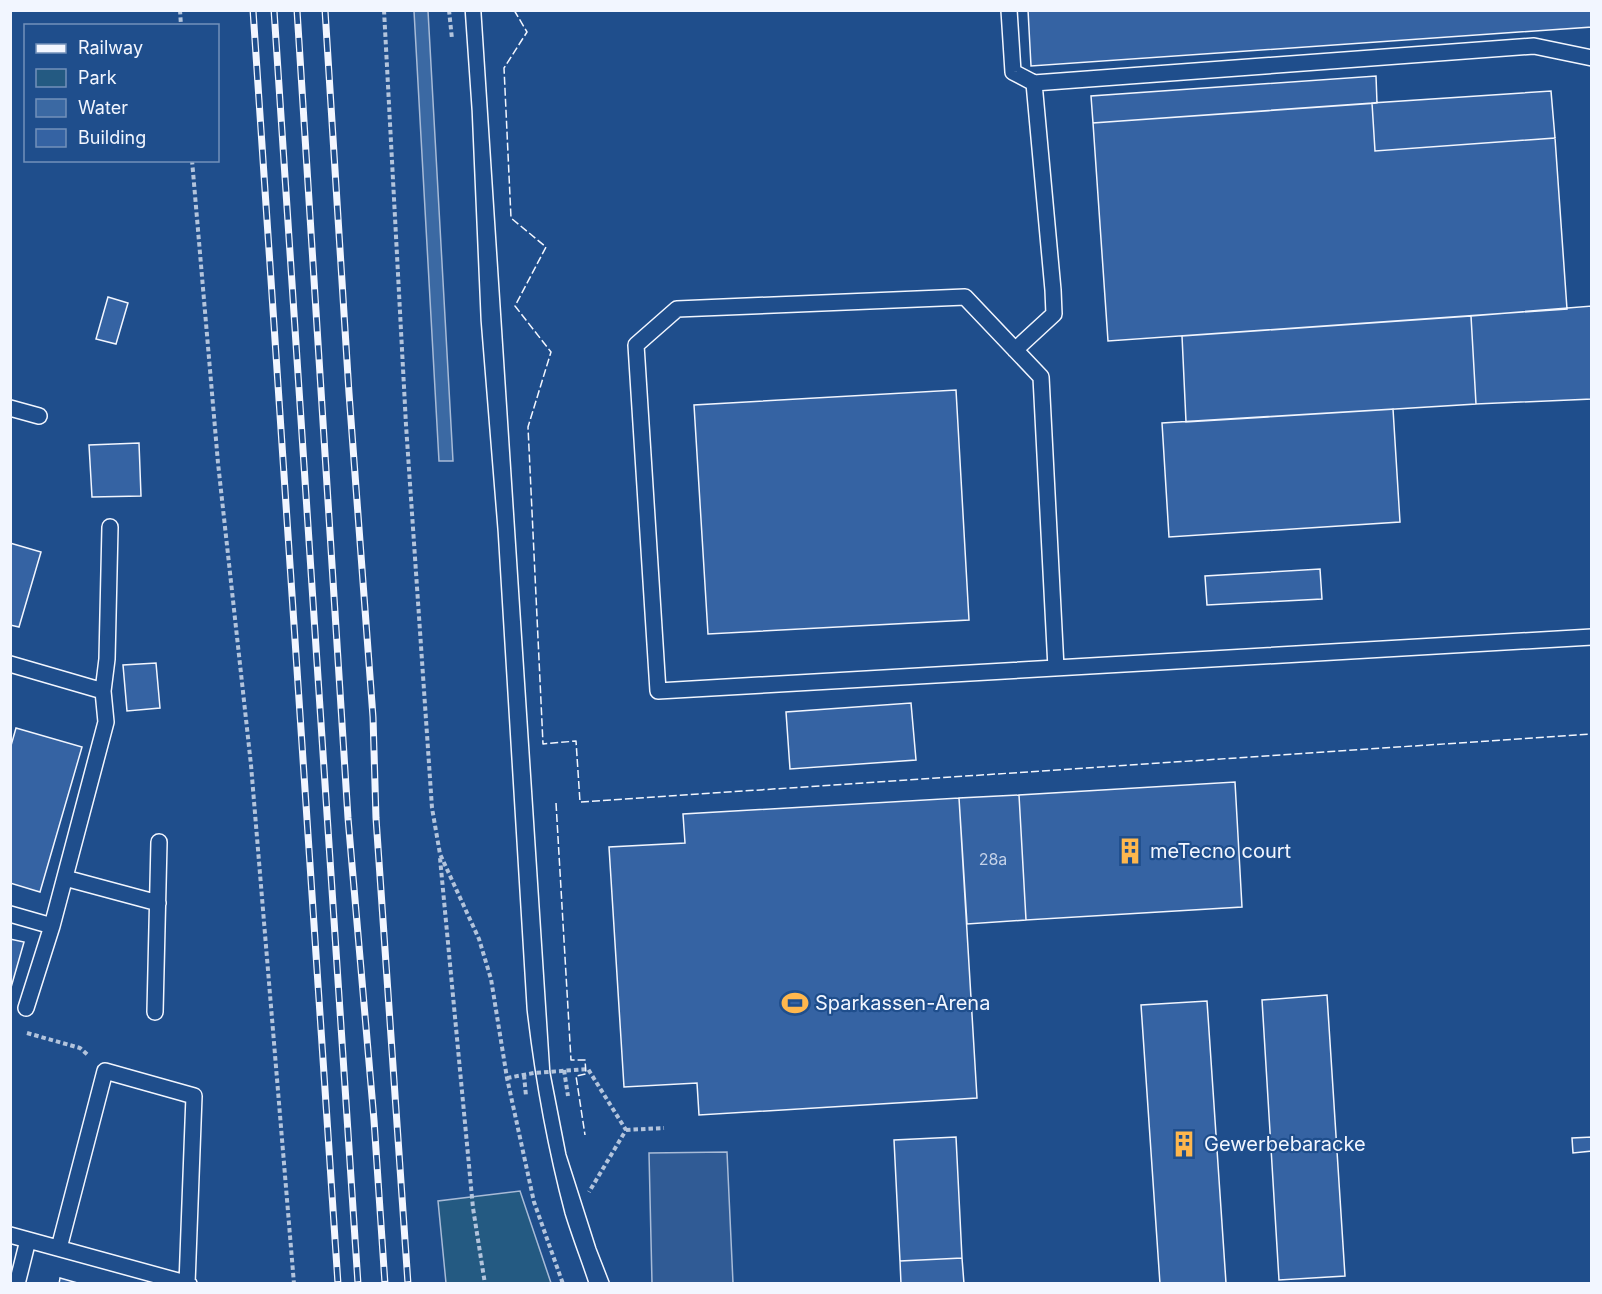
<svg xmlns="http://www.w3.org/2000/svg" width="1602" height="1294" viewBox="0 0 1602 1294" font-family="Inter,sans-serif">
<style>
.green{fill:#245a82;stroke:#a8bbd7;stroke-width:1.5}
.parking{fill:#305b95;stroke:#a8bbd7;stroke-width:1.5}
.water{fill:#3b69a3;stroke:#a8bbd7;stroke-width:1.5}
.building{fill:#3563a3;stroke:#f2f6ff;stroke-width:1.5}
.lines{fill:none;stroke-linecap:round;stroke-linejoin:round}
.service-casing{stroke:#f2f6ff;stroke-width:18}
.path{stroke:#b3c4dc;stroke-width:4;stroke-dasharray:4.5 3;stroke-linecap:butt}
.service{stroke:#1f4e8c;stroke-width:15}
.tram{stroke:#f2f6ff;stroke-width:1.5}
.rail-casing{stroke:#f2f6ff;stroke-width:7}
.rail{stroke:#1f4e8c;stroke-width:4.5;stroke-dasharray:14;stroke-linecap:butt}
.fence{stroke:#f2f6ff;stroke-width:1.5;stroke-dasharray:8 3;stroke-linecap:butt}
.labels{text-anchor:middle;dominant-baseline:central;stroke-width:4.5;stroke-linejoin:round;paint-order:stroke}
.number-label{font-size:16px;fill:#c3d1e8}
.poi-label{font-size:20px;fill:#f2f6ff;stroke:#1f4e8c;text-anchor:start}
</style>
<rect width="100%" height="100%" fill="#1f4e8c"/>
<path class="green" d="M520,1191l31,92h-105l-8,-82z"/>
<path class="parking" d="M727,1152l6,131h-81l-3,-130z"/>
<path class="water" d="M414,11h14l25,450h-14z"/>
<path class="building" d="M1028,10h564v17l-561,39z
M1376,76l1,27 -284,20 -2,-27z
M1551,91l4,47 -180,13 -3,-48z
M1372,103l3,48 180,-13 12,171 -459,32 -15,-218z
M108,297l20,6 -12,41 -20,-5z
M1592,306v93l-116,5 -5,-88z
M1471,316l5,88 -290,18 -4,-86z
M956,390l13,230 -261,14 -14,-229z
M1393,409l7,113 -231,15 -7,-114z
M139,443l2,53 -49,1 -3,-52z
M10,543l31,9 -22,75 -9,-2z
M1320,569l2,30 -115,6 -2,-29z
M156,663l4,45 -33,3 -4,-46z
M911,703l5,57 -126,9 -4,-57z
M16,728l66,19 -42,145 -30,-9v-134z
M1235,782l7,125 -216,13 -7,-125z
M1019,795l7,125 -59,4 -8,-126z
M959,798l18,300 -278,17 -2,-32 -73,4 -15,-240 76,-4 -2,-29z
M10,939l14,3 -14,49z
M1327,995l18,281 -66,4 -17,-280z
M1207,1001l19,282 -66,1 -19,-279z
M956,1137l6,121 -62,3 -6,-121z
M1592,1137v14l-19,2 -1,-15z
M962,1258l2,26h-63l-1,-23z
M60,1278l21,6h-22z"/>
<g class="lines">
<g class="service-casing">
<path id="service" d="M1009,10l4,62 21,11
M1015,350l39,-36 -1,-24 -19,-207 500,-37 58,12
M10,408l29,8
M10,664l93,27 4,-32 3,-132
M1056,668l-15,-291 -76,-80 -288,12 -41,36 22,346 934,-54
M65,878l93,25
M10,914l42,12 -26,82
M52,926l54,-204 -3,-31
M155,1012l4,-170
M10,1235l179,49
M59,1248l46,-177 89,25 -7,188
M17,1284l11,-44"/>
</g>
<path class="path" d="M180,10l1,16
M384,10l22,415 26,383 8,46 39,85 12,40 16,99 27,124 29,82
M449,10l3,29
M192,160l26,303 33,302 43,519
M440,858l33,350 12,76
M27,1033l53,15 9,8
M564,1070l4,26
M524,1075l2,21
M507,1078l27,-5 54,-4 38,61 -37,62
M626,1130l38,-2"/>
<use href="#service" class="service"/>
<path class="tram" d="M465,10l7,101 9,210 17,211 29,478c8,69 20,136 38,204 7,23 16,46 24,70
M481,10l69,1062 16,82 30,94 14,36"/>
<g class="rail-casing">
<path id="rail" d="M253,10l85,1274
M274,10l84,1274
M297,10l51,808 26,302 11,164
M325,10l24,383 24,324 3,101 32,466"/>
</g>
<use href="#rail" class="rail"/>
<path class="fence" d="M514,10l13,22 -23,36 7,150 35,29 -31,59 36,46 -23,75 15,317 33,-3 4,61 1012,-68
M556,803l15,257h14l1,14 -10,2 9,59"/>
</g>
<defs>
<g id="building-bare" transform="scale(2.07)"><path d="M-4-6H4V6H1V3H-1V6H-4ZM-2.5-4.3h1.7v1.8h-1.7ZM.8-4.3h1.7v1.8H.8ZM-2.5-1h1.7V.8h-1.7ZM.8-1h1.7V.8H.8Z" fill="#ffb74d" stroke="#1f4e8c" stroke-width="2.5" paint-order="stroke"/></g>
<g id="stadium-bare" transform="scale(2.07)"><path d="M0-5a6.5 5 0 1 0 0 10a6.5 5 0 1 0 0-10ZM-3.5-1.8h7v3.6h-7Z" fill="#ffb74d" stroke="#1f4e8c" stroke-width="2.5" paint-order="stroke"/></g>
</defs>
<g fill-rule="evenodd">
<use href="#building-bare" x="1130" y="851"/>
<use href="#stadium-bare" x="795" y="1003"/>
<use href="#building-bare" x="1184" y="1144"/>
</g>
<g class="labels">
<g class="number-label">
<text x="993" y="859">28a</text>
</g>
<g class="poi-label">
<text x="1150" y="851">meTecno court</text>
<text x="815" y="1003">Sparkassen-Arena</text>
<text x="1204" y="1144">Gewerbebaracke</text>
</g>
</g>
<rect width="1602" height="1294" fill="none" stroke="#f2f6ff" stroke-width="24"/>
<rect x="24" y="24" width="195" height="138" fill="#1f4e8c" stroke="#7391ba" stroke-width="1.5"/>
<rect x="36" y="44" width="30" height="9" fill="#f2f6ff" stroke="#7391ba" stroke-width="1.5"/>
<text x="78" y="54" font-size="18" fill="#f2f6ff">Railway</text>
<rect x="36" y="69" width="30" height="18" fill="#245a82" stroke="#7391ba" stroke-width="1.5"/>
<text x="78" y="84" font-size="18" fill="#f2f6ff">Park</text>
<rect x="36" y="99" width="30" height="18" fill="#3b69a3" stroke="#7391ba" stroke-width="1.5"/>
<text x="78" y="114" font-size="18" fill="#f2f6ff">Water</text>
<rect x="36" y="129" width="30" height="18" fill="#3563a3" stroke="#7391ba" stroke-width="1.5"/>
<text x="78" y="144" font-size="18" fill="#f2f6ff">Building</text>
</svg>
